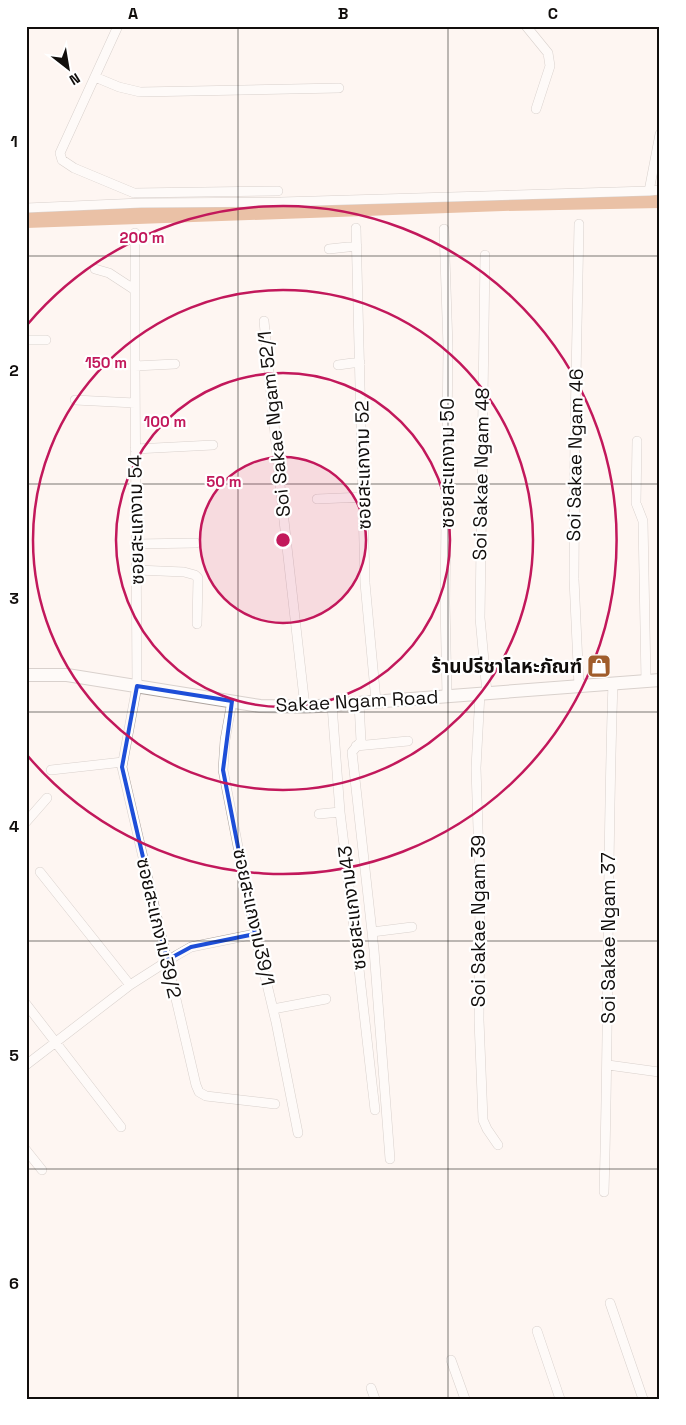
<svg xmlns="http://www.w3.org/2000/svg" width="686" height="1425" viewBox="0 0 686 1425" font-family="'Space Grotesk','Noto Sans Thai',sans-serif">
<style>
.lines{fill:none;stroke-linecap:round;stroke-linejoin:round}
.river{stroke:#d28149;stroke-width:20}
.street-casing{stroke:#ada49f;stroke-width:10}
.secondary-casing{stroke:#ada49f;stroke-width:14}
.street{stroke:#fff;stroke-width:9}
.secondary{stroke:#fff;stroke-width:12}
.marked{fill:none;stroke:#1d4ed8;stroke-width:4;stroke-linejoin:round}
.grid{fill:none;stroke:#110e0c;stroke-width:1;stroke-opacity:0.55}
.ring{fill:none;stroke:#c2185b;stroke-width:2.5}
.labels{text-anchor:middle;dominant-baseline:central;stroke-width:4.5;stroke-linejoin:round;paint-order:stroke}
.street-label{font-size:19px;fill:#110e0c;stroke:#fff}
.poi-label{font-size:19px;font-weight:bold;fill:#110e0c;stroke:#fff;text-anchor:end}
.centre{fill:#c2185b;stroke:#fff;stroke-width:2.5}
.ring-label{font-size:15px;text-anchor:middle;font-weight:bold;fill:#c2185b;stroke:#fff;stroke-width:4.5;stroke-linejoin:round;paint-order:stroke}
.neatline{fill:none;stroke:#110e0c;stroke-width:2}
.grid-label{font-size:16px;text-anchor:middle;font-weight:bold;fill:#110e0c}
</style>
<rect width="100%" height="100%" fill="#fef6f2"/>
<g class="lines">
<path class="river" d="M26,218l477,-17 157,-3"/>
<g class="street-casing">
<path id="street" d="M118,26l-58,127 2,7 12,8 60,25 144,-2
M526,26l22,27 2,13 -14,43
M95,77l24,10 21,5 199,-4
M660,134l-11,57 11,-1
M26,208l115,-5 140,-1 368,-11
M579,224l-4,205 -1,150 5,107
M356,228l9,355 11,118
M444,229l4,118 -3,256 2,93
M135,233v133l2,320 -15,81 74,318 3,7 7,4 69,8
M329,249l28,-3
M485,255l-5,363 7,75
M95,269l14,4 26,17
M264,321l16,164 25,222
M26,340h20
M338,365l22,-3
M135,366l40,-2
M75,400l60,3
M637,441l-1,62 7,18 3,160
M135,449l78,-4
M317,499l47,-2
M136,544l60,-1
M137,570l47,2 11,3 3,3 -1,46
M480,693l-4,75 4,121 -1,131 4,100 4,9 11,16
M232,701l-7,39 -2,30 32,164 21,88 22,111
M359,703l2,38 -9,11 22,198 16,209
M332,705l8,107 18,148 17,150
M356,746l52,-5
M51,770l72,-8
M319,814l21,-2
M26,822l21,-24
M40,872l90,113
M372,932l40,-5
M26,1004l95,123
M273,1009l53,-10
M26,1065l104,-80 47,-30 14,-8 64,-13
M608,1065l51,7
M26,1150l16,20
M604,1192c5,-170 3,-339 9,-509
M610,1303l33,96
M537,1331l23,68
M451,1360l14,39
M371,1388l4,11"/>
</g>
<g class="secondary-casing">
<path id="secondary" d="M26,675h41l193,31 45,1 355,-27"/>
</g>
<use href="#street" class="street"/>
<use href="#secondary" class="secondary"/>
</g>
<path d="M0 0H686V1425H0ZM137,686l95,15 -9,69 32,164 -64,13 -24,13 -45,-193z" fill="#fef6f2" fill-opacity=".55" fill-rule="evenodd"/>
<path class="marked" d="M137,686l95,15 -9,69 32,164 -64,13 -24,13 -45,-193z"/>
<path class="grid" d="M238,26v1373M448,26v1373M26,256h634M26,484h634M26,712h634M26,941h634M26,1169h634"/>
<circle cx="283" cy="540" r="83" fill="#c2185b" fill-opacity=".12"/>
<g class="ring">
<circle cx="283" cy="540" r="83"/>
<circle cx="283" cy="540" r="167"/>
<circle cx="283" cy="540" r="250"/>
<path d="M27 325A334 334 0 1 1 27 755"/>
</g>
<defs>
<g id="shop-square" transform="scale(1.25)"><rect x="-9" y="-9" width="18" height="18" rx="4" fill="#a05d2c" stroke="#fff"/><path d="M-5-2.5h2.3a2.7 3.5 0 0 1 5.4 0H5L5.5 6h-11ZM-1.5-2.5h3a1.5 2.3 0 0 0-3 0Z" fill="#fff"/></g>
</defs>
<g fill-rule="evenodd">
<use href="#shop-square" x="599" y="666"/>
</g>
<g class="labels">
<g class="street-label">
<text transform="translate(274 424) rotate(-96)">Soi Sakae Ngam 52/1</text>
<text transform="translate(575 455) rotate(-89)">Soi Sakae Ngam 46</text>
<text transform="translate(447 463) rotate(-90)">ซอยสะแกงาม 50</text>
<text transform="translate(363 465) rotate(-91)">ซอยสะแกงาม 52</text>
<text transform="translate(481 474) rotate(-89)">Soi Sakae Ngam 48</text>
<text transform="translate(136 520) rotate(-91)">ซอยสะแกงาม 54</text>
<text transform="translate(357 701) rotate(-3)">Sakae Ngam Road</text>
<text transform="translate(352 908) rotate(-97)">ซอยสะแกงาม43</text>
<text transform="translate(254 917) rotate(78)">ซอยสะแกงาม39/1</text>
<text transform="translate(478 921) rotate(-90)">Soi Sakae Ngam 39</text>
<text transform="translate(159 928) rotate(77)">ซอยสะแกงาม39/2</text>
<text transform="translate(608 938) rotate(-90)">Soi Sakae Ngam 37</text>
</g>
<g class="poi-label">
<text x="582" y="666">ร้านปรีชาโลหะภัณฑ์</text>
</g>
</g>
<circle cx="283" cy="540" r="8" class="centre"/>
<g class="ring-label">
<text x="142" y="243">200 m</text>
<text x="106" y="368">150 m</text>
<text x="165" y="427">100 m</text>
<text x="224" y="487">50 m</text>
</g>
<rect width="686" height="1425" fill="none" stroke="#ffffff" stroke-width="55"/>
<g transform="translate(68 68) rotate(149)" stroke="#ffffff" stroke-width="4" paint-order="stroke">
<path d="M0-4L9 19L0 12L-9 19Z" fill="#110e0c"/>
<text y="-8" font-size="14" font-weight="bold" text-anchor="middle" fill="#110e0c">N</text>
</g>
<rect x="28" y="28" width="630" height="1370" class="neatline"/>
<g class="grid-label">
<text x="133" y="19">A</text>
<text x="343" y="19">B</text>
<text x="553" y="19">C</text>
<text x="14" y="147">1</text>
<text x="14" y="376">2</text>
<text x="14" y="604">3</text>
<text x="14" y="832">4</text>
<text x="14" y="1061">5</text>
<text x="14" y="1289">6</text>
</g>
</svg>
